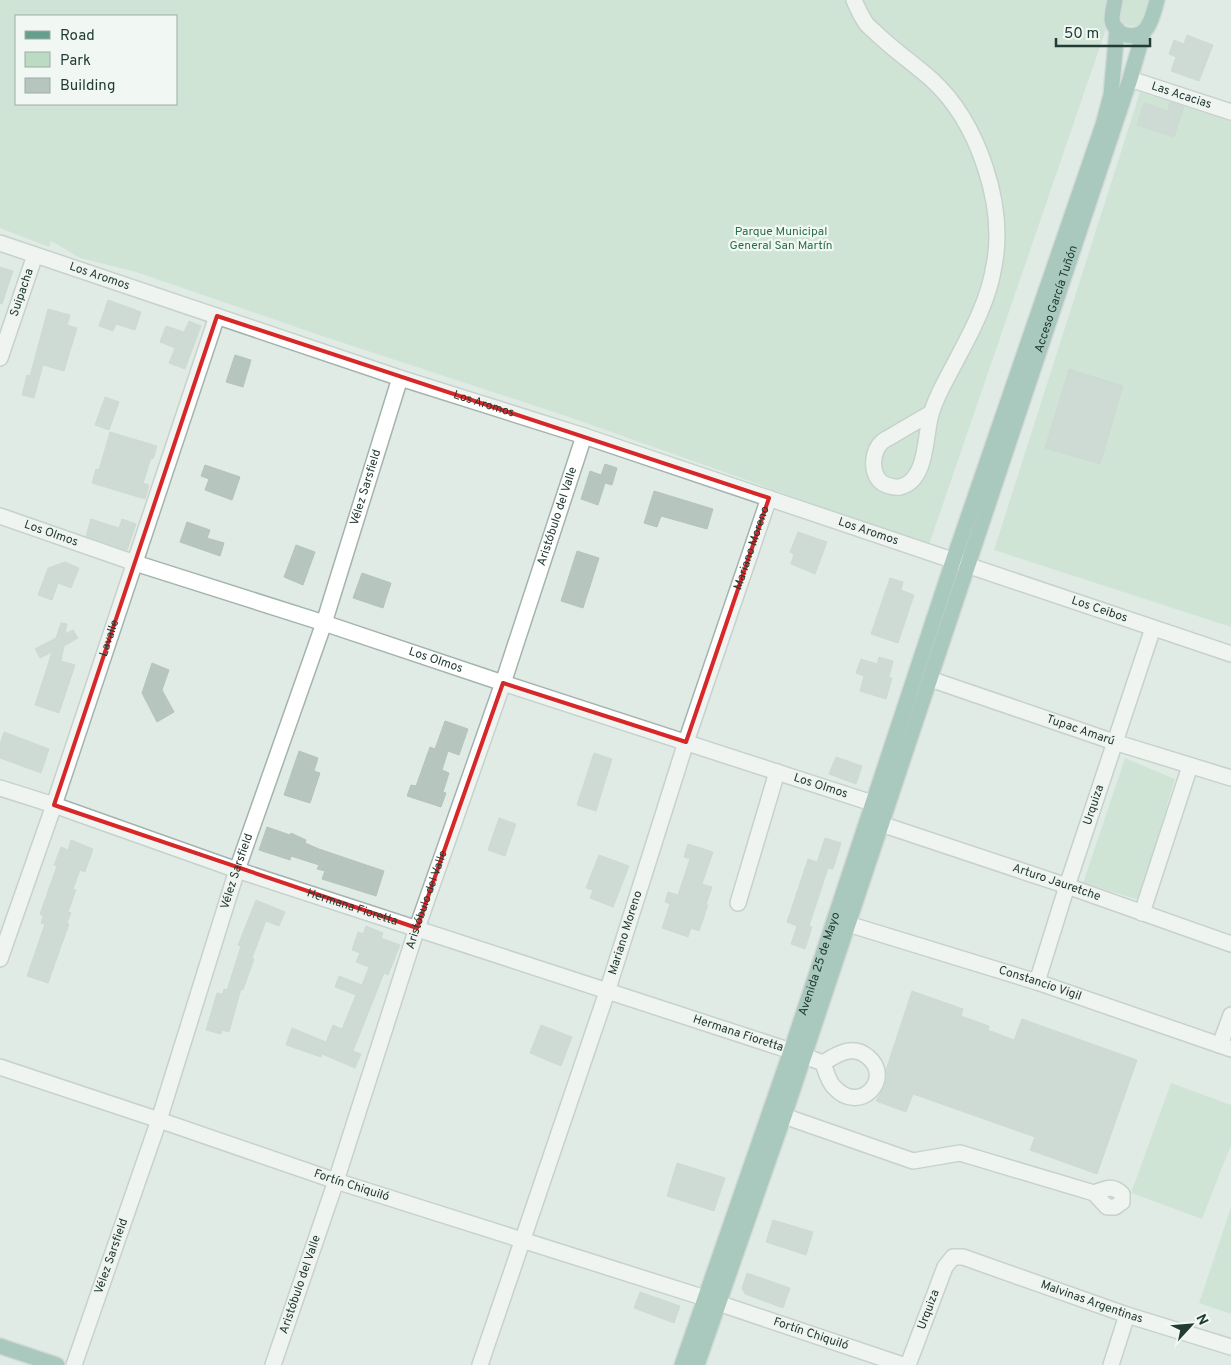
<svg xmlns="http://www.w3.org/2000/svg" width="1231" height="1365" viewBox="0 0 1231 1365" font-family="Overpass,sans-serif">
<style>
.green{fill:#bbdcc2;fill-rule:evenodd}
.building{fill:#b6c6bf;stroke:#b4c4bd}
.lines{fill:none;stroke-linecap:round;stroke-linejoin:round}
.minor-casing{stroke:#a4b3ad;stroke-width:18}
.major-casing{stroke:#c1c8c6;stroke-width:18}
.minor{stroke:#fff;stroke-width:15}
.major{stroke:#679f8f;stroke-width:15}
.marked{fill:none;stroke:#d62828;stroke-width:4;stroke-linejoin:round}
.labels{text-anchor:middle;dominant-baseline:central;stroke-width:4.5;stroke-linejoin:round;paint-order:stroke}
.street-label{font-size:12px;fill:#223b34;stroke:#f1f8f4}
.park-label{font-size:12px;fill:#2e7046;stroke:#f1f8f4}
</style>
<rect width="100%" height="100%" fill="#e1ebe6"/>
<path class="green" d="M0,0h1116l-187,545 -363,-129 -247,-81 -183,-63 -56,-14 -29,-17 -2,6 -49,-19zM16,16h160v88h-160z
M1122,0h29c-3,7 -4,17 -9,22 -7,7 -21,4 -23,-6 0,-5 2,-11 3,-16z
M1140,92l91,29v506l-237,-77z
M1125,758l50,21 -36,121 -56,-17z
M1171,1083l60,22v40l-29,74 -71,-26z
M1231,1207v107l-32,-11z"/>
<path class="building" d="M1187,35l26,10 -14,36 -28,-10 5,-14 -7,-3 5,-14 10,4z
M1170,102l14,5 -10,30 -37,-12 7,-22 24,8z
M0,267l13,4 -11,33 -2,-1z
M108,300l33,12 -6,18 -19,-6 -3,7 -14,-5z
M48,309l22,6 -3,10 10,3 -13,43 -21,-6 -9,33 -12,-3 5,-20 3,1z
M189,321l12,5 -16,43 -16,-6 6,-15 -15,-6 6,-16 18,6z
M235,355l16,5 -8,27 -17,-5z
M1069,369l54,17 -23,78 -55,-16z
M105,397l14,5 -10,28 -14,-5z
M110,432l47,14 -4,13 -2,-1 -8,25 6,2 -4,14 -53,-16 4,-14 3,1z
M605,464l12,4 -5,17 -7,-2 -7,22 -17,-6 9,-28 11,4z
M205,465l35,12 -8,23 -27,-10 4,-11 -8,-3z
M654,491l59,18 -6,20 -46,-13 -4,11 -13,-4z
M91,519l28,9 3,-9 14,5 -9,26 -41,-14z
M187,522l23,8 -3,8 17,5 -4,13 -40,-14z
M798,532l29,10 -12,32 -24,-10 3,-10 -4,-2z
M296,545l19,7 -12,33 -19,-8z
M577,551l22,7 -16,50 -22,-7z
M65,562l14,6 -8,20 -13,-5 -6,17 -14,-5 10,-27z
M362,573l29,10 -8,25 -30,-10z
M890,578l13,4 -2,8 13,5 -16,48 -27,-9z
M61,623l6,1 -2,10 8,-4 5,8 -14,8 -3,15 14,4 -16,48 -24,-8 17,-53 -12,6 -5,-9 21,-11z
M879,657l14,4 -4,16 3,1 -6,21 -26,-8 4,-15 -8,-3 5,-14 16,5z
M152,663l17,7 -7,20 12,22 -17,10 -15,-29z
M445,721l23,8 -9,26 -11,-4 -6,19 7,3 -6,19 3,1 -5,14 -34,-11 4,-11 5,1 14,-39 5,2z
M4,732l45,17 -8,24 -41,-15v-14z
M299,751l19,7 -4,13 6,2 -10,30 -26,-8z
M594,753l18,6 -16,52 -19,-6z
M836,757l26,9 -6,18 -27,-10z
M499,818l17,6 -11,32 -17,-6z
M267,827l23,8 1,-2 15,7 -1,3 14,6 65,22 -8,25 -54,-17 3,-8 -8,-2 2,-4 -28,-9 -1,4 -31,-10z
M825,838l16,5 -8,26 -5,-1 -19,58 3,1 -7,22 -14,-5 6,-18 -10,-4 21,-63 9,3z
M71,840l22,9 -8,23 -5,-2 -7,19 3,1 -8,22 3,1 -4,10 2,1 -21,59 -21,-7 18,-52 -4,-1 2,-7 -3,-2 17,-48 -3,-1 7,-18 7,3z
M688,844l25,8 -11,32 10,3 -6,18h2l-9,26 -8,-3 -3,9 -26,-9 8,-24 -5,-2 3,-10 10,3 12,-36 -6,-2z
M599,855l30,11 -16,41 -23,-9 3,-8 -7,-2z
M256,900l29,12 -6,14 -13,-5 -14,37 2,1 -11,31 -2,-1 -12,43 -7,-2 -1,4 -15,-4 11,-37 6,1 1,-5 3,1 14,-44 -3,-1z
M366,926l17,7 -2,5 19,7 -12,30 -4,-2 -31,78 8,3 -6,14 -33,-14 -1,3 -35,-12 6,-17 34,14 7,-17 9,4 14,-34 -21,-8 4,-11 23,9 7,-18 -13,-5 4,-9 -8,-3 6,-18 5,2z
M912,991l51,18 -2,7 28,10 -1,4 26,10 8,-21 115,41 -40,114 -67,-24 5,-13 -122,-43 -7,18 -30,-11 9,-15 2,-10 -1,-6z
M541,1025l31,12 -11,29 -31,-13z
M677,1163l48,15 -11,33 -47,-15z
M773,1220l40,12 -7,23 -40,-13z
M747,1273l43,15 -7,20 -38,-14 -3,-6z
M640,1292l40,14 -6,17 -40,-15z"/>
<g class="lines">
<g class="minor-casing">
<g id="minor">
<path d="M854,0c3,7 6,14 10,20 2,4 6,8 10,11 18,18 39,32 58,49 46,42 74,125 62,186 -5,32 -21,63 -36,91 -9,18 -20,35 -26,54 -8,22 -3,69 -32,76 -6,1 -17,-2 -21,-7 -8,-10 -7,-29 3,-38 3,-3 9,-5 13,-8 12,-7 24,-14 36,-21"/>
<path id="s1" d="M1130,79l101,33"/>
<path id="s2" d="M0,243l400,135 184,58 647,218"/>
<path id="s3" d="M0,358l35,-103"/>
<path id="s4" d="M0,516l135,47 189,60 179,60 369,120"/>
<path id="s5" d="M930,679l184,63 117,36"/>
<path id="s6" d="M0,788l54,17 183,65 554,181"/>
<path id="s7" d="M881,824l186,62 164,58"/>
<path d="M738,903l39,-131"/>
<path d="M1142,913l48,-147"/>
<path id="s8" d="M848,924l189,58 194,67"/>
<path id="s9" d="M0,959l54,-154 163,-489"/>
<path id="s10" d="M1037,982l30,-96 86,-258"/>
<path d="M1220,1045l11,-30"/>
<path d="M804,1056l19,7c14,-9 30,-19 45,-6 26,21 -8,59 -34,30 -6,-6 -8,-16 -11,-24"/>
<path id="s11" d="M0,1067l159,53 177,61 369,117"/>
<path d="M784,1116l129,45 47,-8 134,40 13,14h8l7,-5v-8c-10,-10 -16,-5 -28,-1"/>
<path id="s12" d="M718,1303l185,62"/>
<path id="s13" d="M74,1365l85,-245 78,-250 87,-247 76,-245"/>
<path id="s14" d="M273,1365l63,-184 81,-253 86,-245 81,-247"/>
<path id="s15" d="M480,1365l127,-373 79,-250 83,-244"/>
<path id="s16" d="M908,1365l37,-98 8,-10h10l164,58 104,32"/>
<path d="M1111,1365l16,-50"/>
</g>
</g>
<g class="major-casing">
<g id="major">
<path d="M1115,0c-1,6 -3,13 -3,20 3,17 27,22 36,6 4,-7 7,-18 9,-26"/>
<path d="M0,1346l57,19"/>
<path id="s17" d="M682,1365l109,-314 162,-490 150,-436 8,-30 6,-66"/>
<path id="s18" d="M697,1365l87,-249 346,-1037 14,-48"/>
</g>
</g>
<use href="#minor" class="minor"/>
<use href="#major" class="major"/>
</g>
<path d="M0 0H1231V1365H0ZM217,316l552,182 -83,244 -183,-59 -86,245 -363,-123z" fill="#e1ebe6" fill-opacity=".55" fill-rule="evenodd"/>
<path class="marked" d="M217,316l552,182 -83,244 -183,-59 -86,245 -363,-123z"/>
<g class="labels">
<g class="street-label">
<text stroke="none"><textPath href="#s1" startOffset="54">Las Acacias</textPath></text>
<text stroke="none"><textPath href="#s2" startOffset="105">Los Aromos</textPath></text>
<text stroke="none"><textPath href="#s3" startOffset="69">Suipacha</textPath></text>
<text stroke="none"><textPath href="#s18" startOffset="1125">Acceso García Tuñón</textPath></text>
<text stroke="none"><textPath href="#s2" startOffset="510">Los Aromos</textPath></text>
<text stroke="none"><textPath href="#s13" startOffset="925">Vélez Sarsfield</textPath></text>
<text stroke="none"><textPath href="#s14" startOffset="895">Aristóbulo del Valle</textPath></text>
<text stroke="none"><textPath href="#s2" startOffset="915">Los Aromos</textPath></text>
<text stroke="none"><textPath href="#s4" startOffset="54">Los Olmos</textPath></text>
<text stroke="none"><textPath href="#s15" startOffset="861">Mariano Moreno</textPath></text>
<text stroke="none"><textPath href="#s2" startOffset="1159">Los Ceibos</textPath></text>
<text stroke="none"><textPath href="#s9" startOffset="339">Lavalle</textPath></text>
<text stroke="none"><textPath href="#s4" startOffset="459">Los Olmos</textPath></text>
<text stroke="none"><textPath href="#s5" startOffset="159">Tupac Amarú</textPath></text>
<text stroke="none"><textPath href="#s4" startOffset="864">Los Olmos</textPath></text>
<text stroke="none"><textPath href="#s10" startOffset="186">Urquiza</textPath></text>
<text stroke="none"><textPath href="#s13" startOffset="520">Vélez Sarsfield</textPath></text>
<text stroke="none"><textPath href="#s7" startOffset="185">Arturo Jauretche</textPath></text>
<text stroke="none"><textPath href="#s14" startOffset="490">Aristóbulo del Valle</textPath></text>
<text stroke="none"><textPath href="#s6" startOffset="372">Hermana Fioretta</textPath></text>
<text stroke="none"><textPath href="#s15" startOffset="456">Mariano Moreno</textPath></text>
<text stroke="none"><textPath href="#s17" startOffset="424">Avenida 25 de Mayo</textPath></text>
<text stroke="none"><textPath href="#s8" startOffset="201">Constancio Vigil</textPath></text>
<text stroke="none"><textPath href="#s6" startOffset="778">Hermana Fioretta</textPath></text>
<text stroke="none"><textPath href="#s11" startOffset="371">Fortín Chiquiló</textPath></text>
<text stroke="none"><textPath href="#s13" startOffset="115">Vélez Sarsfield</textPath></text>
<text stroke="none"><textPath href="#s14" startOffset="85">Aristóbulo del Valle</textPath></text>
<text stroke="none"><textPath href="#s16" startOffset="264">Malvinas Argentinas</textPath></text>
<text stroke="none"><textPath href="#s16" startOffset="59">Urquiza</textPath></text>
<text stroke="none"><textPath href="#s12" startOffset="98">Fortín Chiquiló</textPath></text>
</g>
<g class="park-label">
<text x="781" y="232">Parque Municipal<tspan x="781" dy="14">General San Martín</tspan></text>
</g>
</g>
<rect x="15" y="15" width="162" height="90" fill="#f1f8f4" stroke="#9eaca7"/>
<rect x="25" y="31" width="25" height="8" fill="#679f8f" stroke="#9eaca7"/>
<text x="60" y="40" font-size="15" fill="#223b34">Road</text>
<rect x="25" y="52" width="25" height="15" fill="#bbdcc2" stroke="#9eaca7"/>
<text x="60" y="65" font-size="15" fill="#223b34">Park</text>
<rect x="25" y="78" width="25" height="15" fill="#b6c6bf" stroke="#9eaca7"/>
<text x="60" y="90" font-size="15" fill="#223b34">Building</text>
<g transform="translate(1191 1325) rotate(64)" stroke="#f1f8f4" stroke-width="4" paint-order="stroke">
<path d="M0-4L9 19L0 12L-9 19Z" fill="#223b34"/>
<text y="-8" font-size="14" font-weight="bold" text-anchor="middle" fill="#223b34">N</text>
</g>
<path d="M1056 38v8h94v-8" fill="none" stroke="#223b34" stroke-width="2.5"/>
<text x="1064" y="38" font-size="15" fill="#223b34" stroke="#f1f8f4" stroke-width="4" paint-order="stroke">50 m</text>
</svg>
